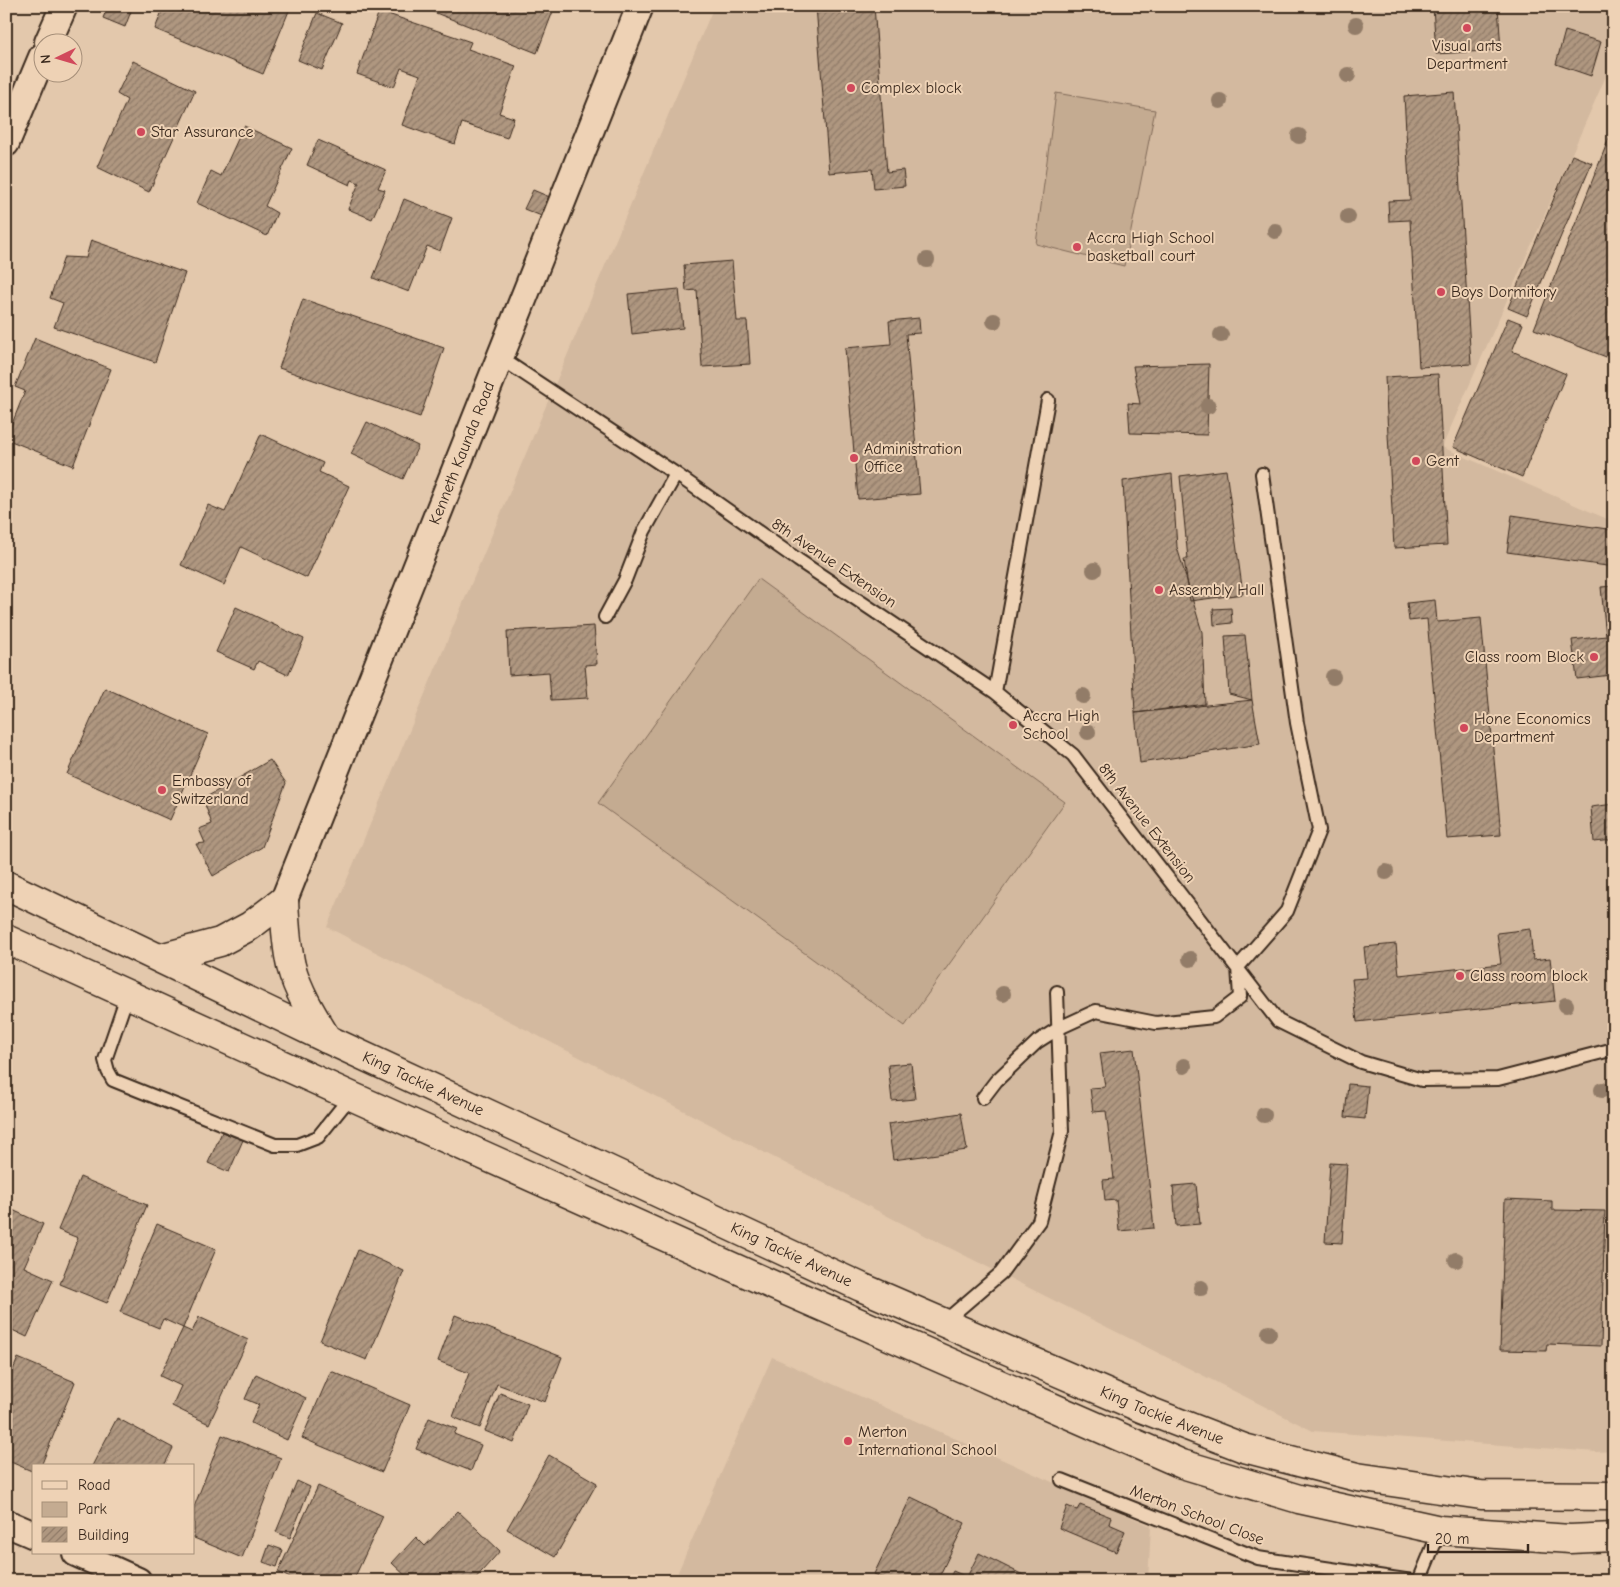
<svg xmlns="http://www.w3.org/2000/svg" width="1620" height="1587" viewBox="0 0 1620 1587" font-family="'Comic Neue',sans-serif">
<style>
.built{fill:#d3b99f}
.green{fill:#c4ab91;stroke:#806a58}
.building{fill:url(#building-hatch);stroke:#3b2a1e}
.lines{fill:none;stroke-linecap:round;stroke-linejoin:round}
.lane-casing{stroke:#3b2a1e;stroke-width:16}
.street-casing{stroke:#3b2a1e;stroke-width:30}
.secondary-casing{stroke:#3b2a1e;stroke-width:31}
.lane{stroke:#eed2b5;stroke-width:12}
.street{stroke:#eed2b5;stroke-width:26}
.secondary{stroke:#eed2b5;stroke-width:28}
.tree{fill:#927c67}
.poi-dot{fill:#d1495b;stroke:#eed2b5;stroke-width:2}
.labels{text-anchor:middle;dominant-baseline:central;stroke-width:4;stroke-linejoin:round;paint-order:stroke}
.poi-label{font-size:16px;fill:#3b2a1e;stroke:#eed2b5;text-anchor:start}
.street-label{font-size:16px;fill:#3b2a1e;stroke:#eed2b5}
</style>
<defs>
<pattern id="building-hatch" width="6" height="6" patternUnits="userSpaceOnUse" patternTransform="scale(1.25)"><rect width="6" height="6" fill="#af9780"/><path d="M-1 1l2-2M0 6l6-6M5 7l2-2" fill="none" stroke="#907b68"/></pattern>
</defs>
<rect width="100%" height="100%" fill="#e3c8ac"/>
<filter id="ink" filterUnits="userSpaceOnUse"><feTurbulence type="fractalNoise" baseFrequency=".02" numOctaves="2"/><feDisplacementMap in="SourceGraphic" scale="10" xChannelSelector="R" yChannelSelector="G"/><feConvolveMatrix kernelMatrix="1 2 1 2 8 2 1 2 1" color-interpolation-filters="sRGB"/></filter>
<g filter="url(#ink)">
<path class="built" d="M714,6h900v52l-172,389 172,75v929l-18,1 -283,-21 -373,-188 -613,-316z
M772,1357l379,169 -3,55h-474z"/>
<path class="green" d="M1056,93l99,17 -31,156 -88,-22z
M758,579l307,223 -160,224 -307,-223z"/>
<path class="building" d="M108,6h25l-8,21 -22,-9z
M164,6h127l-28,68 -108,-45z
M418,6h137l-18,47z
M816,6h58l13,166 16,-2 2,16 -31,3 -2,-20 -43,4z
M1433,6h65l3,44 -65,4z
M379,11l92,31 -3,7 48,17 -17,47 15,5 -7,20 -45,-15 -7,21 -53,-19 18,-50 -19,-7 -7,19 -37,-13z
M317,13l25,10 -20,47 -24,-10z
M1565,31l36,11 -10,34 -35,-12z
M133,61l62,30 -46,101 -52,-25 30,-67 -10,-6z
M1454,92l17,272 -52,3 -9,-147 -21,1 -1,-20 22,-1 -6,-104z
M244,126l48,22 -27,58 12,7 -10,23 -70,-33 14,-32 10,5z
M1611,133l3,2v225l-80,-31z
M318,140l68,30 -8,18 7,2 -13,29 -24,-10 11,-26 -7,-3 -2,5 -43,-20z
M1572,155l20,8 -65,153 -19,-8z
M533,190l19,8 -8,19 -20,-8z
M404,199l48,19 -12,33 -13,-5 -18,46 -36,-14z
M91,240l94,33 -30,89 -101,-35 9,-24 -13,-5 14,-41 22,1z
M732,261l5,60h10l3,43 -48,3 -5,-77 -11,1 -2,-26z
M679,289l4,39 -51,6 -4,-40z
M303,299l141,49 -24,69 -141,-49z
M919,318l1,15 -14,1 14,160 -62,5 -13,-151 46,-4 -2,-23z
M1508,318l15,6 -11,27 54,23 -44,103 -69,-30z
M35,338l76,31 -38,97 -67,-27 19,-48 -10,-4z
M1209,364l-2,71 -77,-2 -2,-30 12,1 -7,-38z
M1438,374l9,171 -53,3 -9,-171z
M367,422l51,24 -15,33 -52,-25z
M261,434l62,29 -4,9 30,14 -42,92 -66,-31 -17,38 -43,-20 27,-60 17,7z
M1226,470l17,124 -53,7 -6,-42h4l-8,-83z
M1172,474l5,73 25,85 3,72 -70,9 -12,-232z
M1512,515l102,15v37l-107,-15z
M1614,586v117l-3,-28 -34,4 -5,-39 34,-4 -5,-49z
M1435,600l2,22 44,-4 20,217 -54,4 -20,-220 -18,2 -2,-18z
M236,607l68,32 -16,36 -30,-14 -4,8 -38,-17z
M1231,608l1,15 -18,2 -1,-16z
M594,626l3,38 -12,1 3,33 -37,2 -2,-28 -40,3 -2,-44z
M1245,635l7,65 -23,-6 -4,-58z
M105,688l103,46 -38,86 -103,-46z
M1252,700l8,44 -120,19 -5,-50z
M270,760l16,23 -24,64 -49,29 -17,-32 9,-1 -6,-14 13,-5 -9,-25z
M1614,804v36l-20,2 -3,-35z
M1530,929l3,31 17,-2 5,43 -198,21 -5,-43 15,-1 -3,-31 32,-3 3,31 102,-11 -4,-31z
M1134,1049l20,179 -35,3 -3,-31 -11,1 -2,-21 11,-1 -8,-68 -13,1 -3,-24 15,-1 -5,-34z
M911,1063l4,36 -23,2 -4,-36z
M1348,1084l20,2 -3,33 -20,-2z
M961,1113l6,37 -74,10 -5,-36z
M222,1132l21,8 -14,32 -21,-9z
M1330,1163l17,1 -5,79 -17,-1z
M80,1177l67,28 -40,98 -47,-19 18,-46 -20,-8z
M1196,1184l4,40 -24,2 -3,-40z
M1505,1199l47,2v9l53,1 -4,135 -54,-2 -1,7 -46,-1z
M6,1207l37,17 -19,43 29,13 -26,57 -21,-10z
M157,1224l59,25 -33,79 -20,-9 -4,9 -39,-16z
M358,1250l46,21 -37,89 -47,-19z
M455,1315l107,42 -17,45 -48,-18 -17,44 -27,-11 16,-44 -31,-12z
M199,1317l49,23 -39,84 -37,-18 9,-20 -21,-10 23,-48 9,4z
M18,1358l57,24 -34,84h-7v6l-28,-12v-73z
M331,1371l79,34 -28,67 -80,-34z
M256,1374l50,24 -19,42 -36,-17 8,-18 -14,-6z
M500,1393l28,11 -14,39 -29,-12z
M117,1418l56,30 -9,18h-72z
M429,1418l28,11 -3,5 27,11 -10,26 -55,-22z
M222,1435l59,23 -39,100 -48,-20v-31z
M549,1455l48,28 -42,74 -48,-28z
M297,1481l13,6 -20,51 -14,-6z
M318,1486l65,30 -30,65h-57l-18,-9z
M911,1497l54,26 -28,58h-52l1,-2 -12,-5z
M1080,1505l31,12 -2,7 16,7 -9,21 -57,-24 8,-22 10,4z
M458,1511l42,40 -27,30h-62l-19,-18 24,-26 9,9z
M269,1545l14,5 -6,17 -14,-5z
M979,1553l56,28h-87l5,-10 14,6z"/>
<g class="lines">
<g class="lane-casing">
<path id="lane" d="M499,357l177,117 122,86 197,132 78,63 205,266 83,41 61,18 76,-1 116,-30
M605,617l20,-37 19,-49 32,-57
M995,692l53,-292
M128,993l-23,67 3,11 5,9 162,65h22l21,-8 33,-41
M983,1098l13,-17 41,-39 22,-14 37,-17 60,12 58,-6 26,-20 -2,-30 49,-56 32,-81 -22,-107 -35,-249
M944,1322l57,-49 38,-52 23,-90 -5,-139
M1062,1480l196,78 154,23
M1419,1581l21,-51"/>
</g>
<g class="street-casing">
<g id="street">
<path d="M48,42l16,-36"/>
<path d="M6,143l36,-86"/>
<path id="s1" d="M284,900l356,-894"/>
<path d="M6,1523l28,12"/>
<path d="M76,1553l62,28"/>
</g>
</g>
<g class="secondary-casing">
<g id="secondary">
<path id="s2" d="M6,885l321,154 534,248 280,121 103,40 113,29 124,18 133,1"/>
<path d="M284,900c1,21 2,44 7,66 7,26 22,50 36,73"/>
<path d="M6,939l345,157 424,190 407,178 117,35 141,31 130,9 44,-2"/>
<path d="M160,958l60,-16 30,-16 34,-26"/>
</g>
</g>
<use href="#lane" class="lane"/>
<use href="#street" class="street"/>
<use href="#secondary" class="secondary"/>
</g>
<g class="tree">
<circle cx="1356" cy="25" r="8"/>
<circle cx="1348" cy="75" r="8"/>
<circle cx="1220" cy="101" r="8"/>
<circle cx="1299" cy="136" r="8"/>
<circle cx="1348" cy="217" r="8"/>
<circle cx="1275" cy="231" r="8"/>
<circle cx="927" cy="260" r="8"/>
<circle cx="994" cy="321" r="8"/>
<circle cx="1221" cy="335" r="8"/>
<circle cx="1208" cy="406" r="8"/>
<circle cx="1094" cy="570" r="8"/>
<circle cx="1333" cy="677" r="8"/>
<circle cx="1083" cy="696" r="8"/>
<circle cx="1088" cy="732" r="8"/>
<circle cx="1386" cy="872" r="8"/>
<circle cx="1190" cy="959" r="8"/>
<circle cx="1003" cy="994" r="8"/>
<circle cx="1566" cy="1005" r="8"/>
<circle cx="1184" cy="1066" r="8"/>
<circle cx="1602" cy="1090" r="8"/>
<circle cx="1264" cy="1115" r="8"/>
<circle cx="1456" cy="1260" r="8"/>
<circle cx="1201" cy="1288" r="8"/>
<circle cx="1269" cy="1333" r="8"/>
</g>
</g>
<g class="poi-dot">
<circle cx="1467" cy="28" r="5"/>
<circle cx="851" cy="88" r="5"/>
<circle cx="141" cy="132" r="5"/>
<circle cx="1077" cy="247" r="5"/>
<circle cx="1441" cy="292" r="5"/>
<circle cx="854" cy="458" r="5"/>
<circle cx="1416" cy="461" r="5"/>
<circle cx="1159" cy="590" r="5"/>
<circle cx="1594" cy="657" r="5"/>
<circle cx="1013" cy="725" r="5"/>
<circle cx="1464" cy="728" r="5"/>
<circle cx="162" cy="790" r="5"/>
<circle cx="1460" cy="976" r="5"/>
<circle cx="848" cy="1441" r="5"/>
</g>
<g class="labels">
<g class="poi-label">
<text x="1467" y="46" text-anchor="middle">Visual arts<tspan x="1467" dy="18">Department</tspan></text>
<text x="861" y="88">Complex block</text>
<text x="151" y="132">Star Assurance</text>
<text x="1087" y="238">Accra High School<tspan x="1087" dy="18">basketball court</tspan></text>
<text x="1451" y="292">Boys Dormitory</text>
<text x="864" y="449">Administration<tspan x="864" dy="18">Office</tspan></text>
<text x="1426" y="461">Gent</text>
<text x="1169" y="590">Assembly Hall</text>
<text x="1584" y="657" text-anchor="end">Class room Block</text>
<text x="1023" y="716">Accra High<tspan x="1023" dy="18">School</tspan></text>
<text x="1474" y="719">Hone Economics<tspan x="1474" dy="18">Department</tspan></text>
<text x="172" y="781">Embassy of<tspan x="172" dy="18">Switzerland</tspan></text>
<text x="1470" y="976">Class room block</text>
<text x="858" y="1432">Merton<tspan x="858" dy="18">International School</tspan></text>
</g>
<g class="street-label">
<text stroke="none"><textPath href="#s1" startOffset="481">Kenneth Kaunda Road</textPath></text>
<text transform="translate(834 563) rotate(34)">8th Avenue Extension</text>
<text transform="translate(1147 823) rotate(52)">8th Avenue Extension</text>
<text stroke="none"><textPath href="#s2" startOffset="462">King Tackie Avenue</textPath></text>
<text stroke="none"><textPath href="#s2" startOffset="868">King Tackie Avenue</textPath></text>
<text stroke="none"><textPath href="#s2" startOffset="1272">King Tackie Avenue</textPath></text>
<text transform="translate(1197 1515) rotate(21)">Merton School Close</text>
</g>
</g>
<rect width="1620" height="1587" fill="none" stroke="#eed2b5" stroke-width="25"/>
<rect x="12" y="12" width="1595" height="1562" fill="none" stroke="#3b2a1e" stroke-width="2" filter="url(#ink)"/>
<rect x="32" y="1464" width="162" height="90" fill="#eed2b5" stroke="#a68f79"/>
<rect x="42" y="1481" width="25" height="8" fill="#eed2b5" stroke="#a68f79"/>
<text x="78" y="1490" font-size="15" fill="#3b2a1e">Road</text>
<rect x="42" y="1502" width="25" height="15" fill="#c4ab91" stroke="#a68f79"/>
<text x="78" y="1514" font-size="15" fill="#3b2a1e">Park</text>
<rect x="42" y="1527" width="25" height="15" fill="url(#building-hatch)" stroke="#a68f79"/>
<text x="78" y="1540" font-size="15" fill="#3b2a1e">Building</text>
<g transform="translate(58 58) rotate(265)"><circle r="24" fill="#eed2b5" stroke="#a68f79"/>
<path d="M0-4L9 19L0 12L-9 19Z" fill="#d1495b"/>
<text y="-8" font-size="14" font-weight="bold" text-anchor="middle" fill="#3b2a1e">N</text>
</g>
<path d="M1428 1544v8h100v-8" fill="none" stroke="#3b2a1e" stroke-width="2.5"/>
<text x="1435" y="1544" font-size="15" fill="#3b2a1e" stroke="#eed2b5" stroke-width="4" paint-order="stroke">20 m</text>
</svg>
